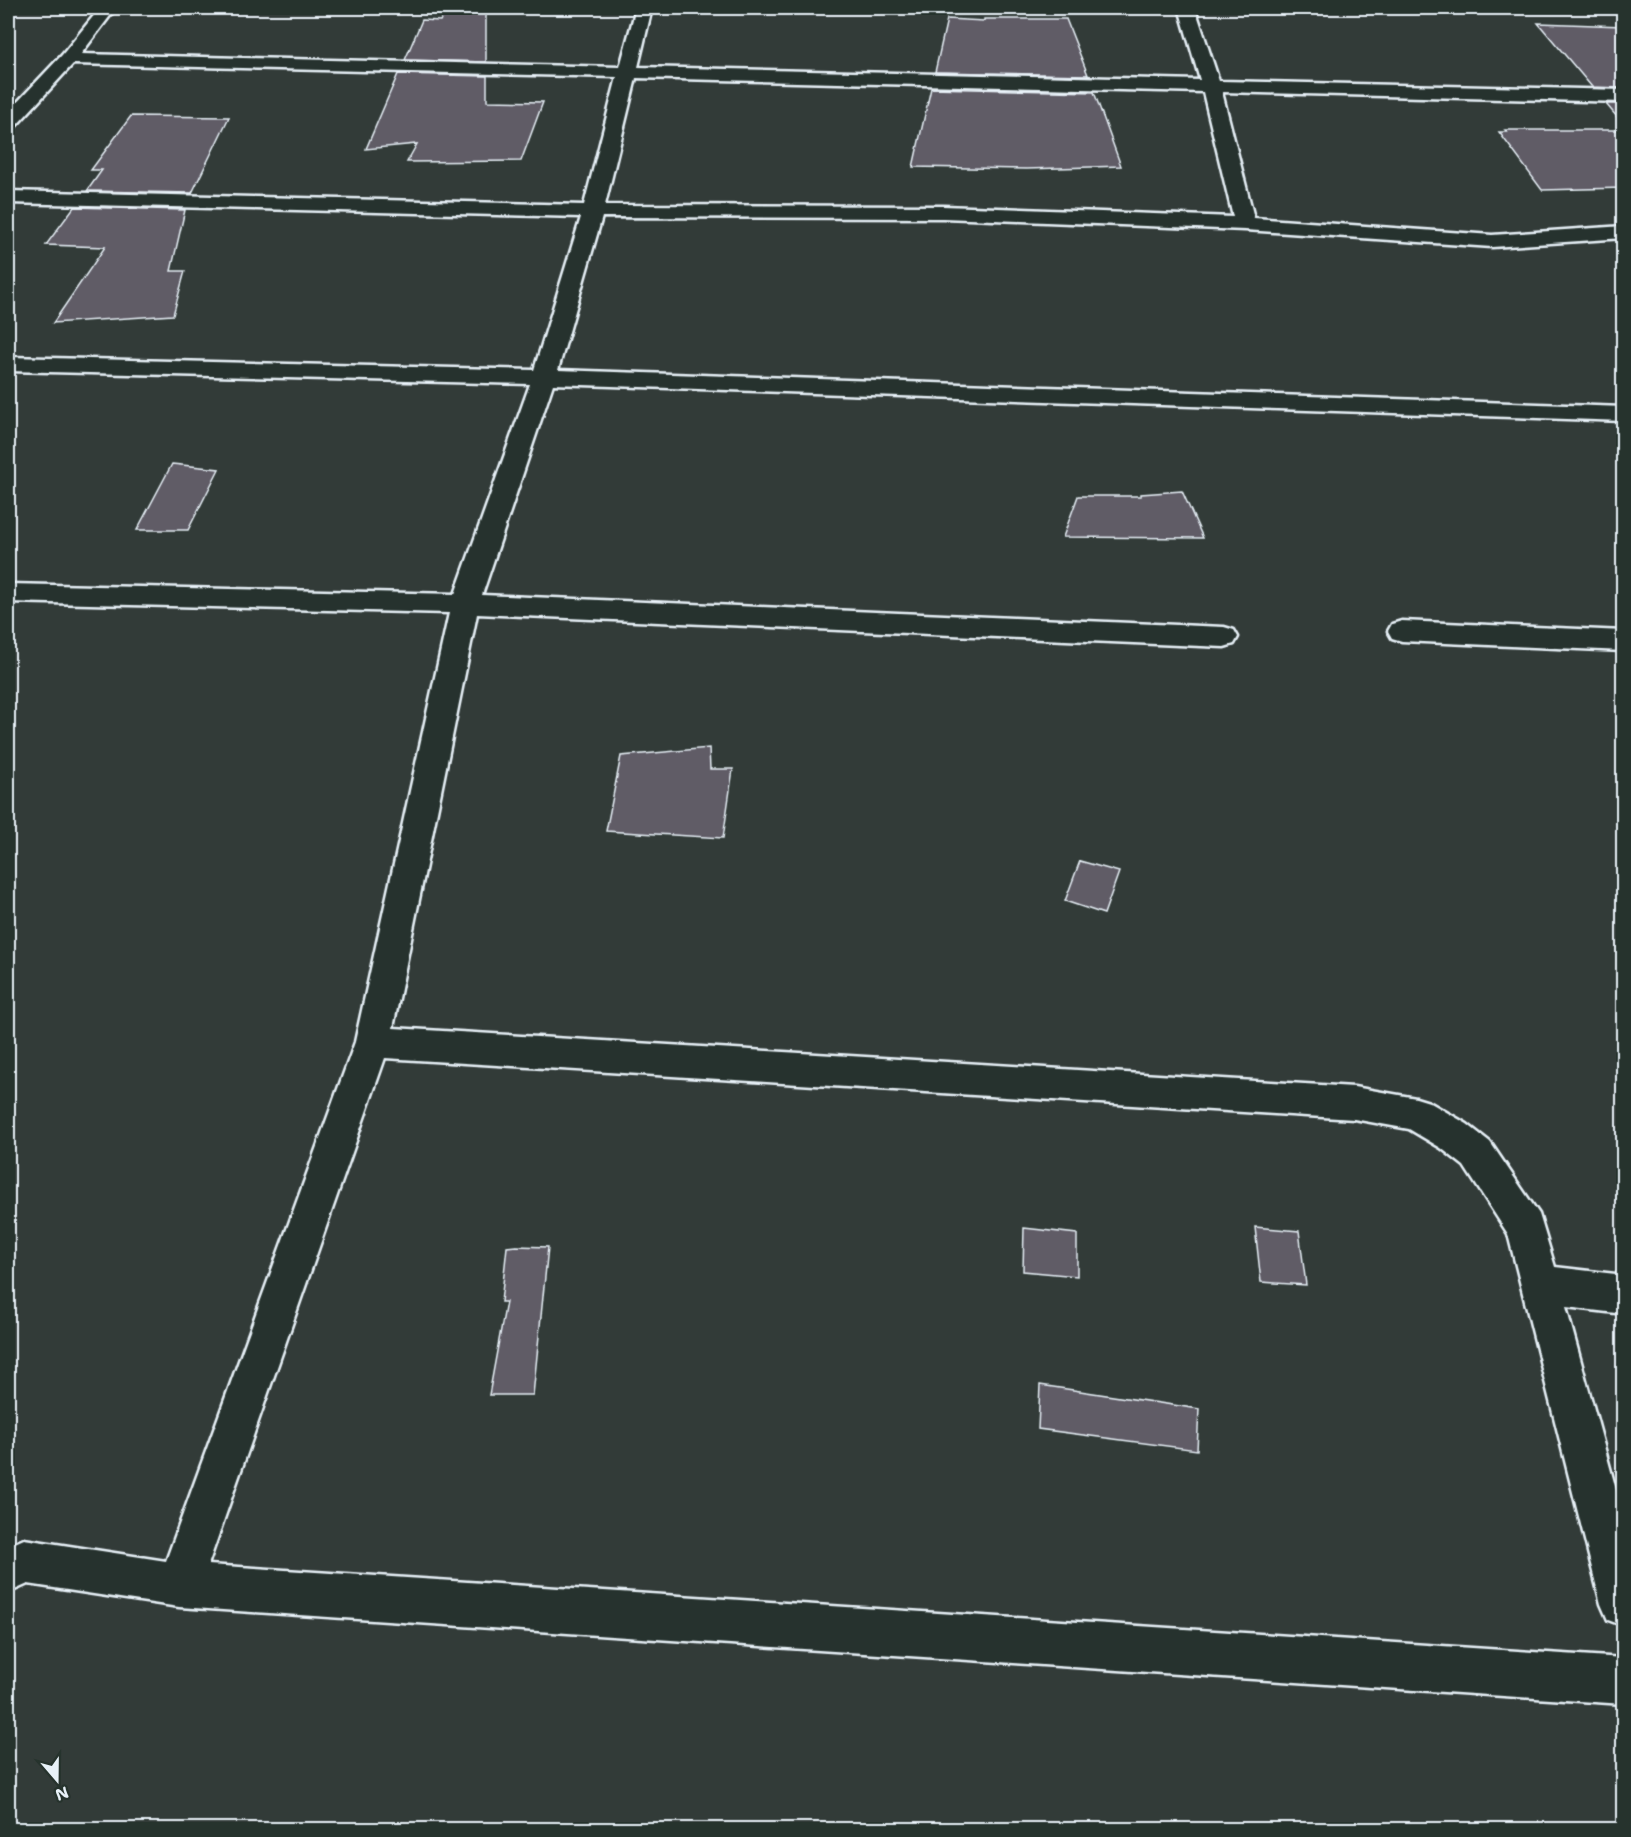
<svg xmlns="http://www.w3.org/2000/svg" width="1631" height="1837" viewBox="0 0 1631 1837" font-family="'Shantell Sans',sans-serif">
<style>
.building{fill:#605b66;stroke:#e8f1f8;stroke-width:1.5}
.lines{fill:none;stroke-linecap:round;stroke-linejoin:round}
.minor-casing{stroke:#e8f1f8;stroke-width:5}
.minor{fill:#26332d;fill-rule:evenodd}
</style>
<rect width="100%" height="100%" fill="#323b38"/>
<filter id="ink" filterUnits="userSpaceOnUse"><feTurbulence type="fractalNoise" baseFrequency=".0167" numOctaves="2"/><feDisplacementMap in="SourceGraphic" scale="12" xChannelSelector="R" yChannelSelector="G"/><feConvolveMatrix kernelMatrix="1 2 1 2 8 2 1 2 1" color-interpolation-filters="sRGB"/></filter>
<g filter="url(#ink)">
<path class="building" d="M446,9l40,1v52l-81,-2 17,-40 18,1z
M947,19l37,2v-2h82l22,56 -153,-3z
M1538,23l85,3v62l-31,-1z
M398,74l89,2v25l56,1 -22,59 -114,1 10,-18 -51,5z
M931,88l163,4 27,74 -94,3 -114,-2z
M1606,104h17v20z
M131,116l98,1 -37,76 -105,-2 15,-21h-11z
M1505,130h118v58l-81,2 -43,-58h8z
M74,207l111,3 -14,61h14l-12,44 -120,8 52,-76 -59,-2z
M172,464l47,5 -31,61h-51z
M1182,491l21,47 -140,-1 15,-41h63v-2z
M709,748l1,21h23l-10,69 -117,-7 15,-75z
M1080,861l39,11 -15,42 -39,-13z
M1255,1227l44,4 7,54 -45,-3z
M1024,1228l53,6v42l-54,-5z
M516,1246l32,1 -15,148h-44l17,-93h-5l6,-55z
M1040,1385l159,24 -2,41 -159,-21z"/>
<g class="lines">
<g class="minor-casing">
<path id="minor" d="M100,8h16l-35,46 539,13 16,-59h16l-14,59 562,13 -21,-72h16l24,73 405,9v12l-402,-10 32,126 238,17 132,-9v12l-132,9 -247,-17 -302,-12 -341,-1 -44,153 1066,37v14l-1071,-37 -71,211 742,32 10,3 4,7 -4,7 -10,3 -747,-33 -84,414 961,59 62,11 13,4 38,22 23,18 49,72 16,53 69,8v39l-58,-7 58,212v107l-16,-6 -7,-16 -93,-370 -44,-68 -23,-18 -32,-19 -55,-10 -969,-61 -177,507 1416,93v46l-1445,-97 -151,-23 -20,9v-47l16,-7 142,22 189,-519 94,-429 -441,-11v-18l447,10 75,-210 -522,-13v-14l526,13 47,-153 -573,-14v-12l576,14 33,-128 -544,-13 -58,63 -7,2v-17l54,-57zM636,78l567,14 30,125 -290,-11 -338,-1z
M1402,621l222,10v20l-222,-10 -10,-3 -4,-7 4,-7z"/>
</g>
<use href="#minor" class="minor"/>
</g>
</g>
<rect width="1631" height="1837" fill="none" stroke="#26332d" stroke-width="30"/>
<rect x="15" y="15" width="1601" height="1807" fill="none" stroke="#e8f1f8" stroke-width="2" filter="url(#ink)"/>
<g transform="translate(57 1780) rotate(160)" stroke="#26332d" stroke-width="4.5" paint-order="stroke">
<path d="M0-4.5L10 22L0 15L-10 22Z" fill="#e8f1f8"/>
<text y="-9" font-size="16" font-weight="bold" text-anchor="middle" fill="#e8f1f8">N</text>
</g>
</svg>
